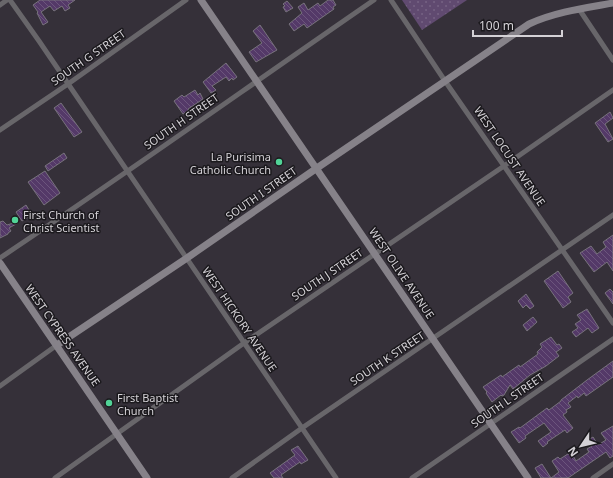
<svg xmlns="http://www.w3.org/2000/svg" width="613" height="478" viewBox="0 0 613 478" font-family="'Noto Sans',sans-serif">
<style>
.park{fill:url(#park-dots)}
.building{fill:url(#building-back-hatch);stroke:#77727c}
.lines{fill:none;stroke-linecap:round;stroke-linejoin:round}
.street{stroke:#68666a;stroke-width:5}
.secondary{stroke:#868289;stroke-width:7}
.poi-dot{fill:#51d397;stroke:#1b191d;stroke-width:1.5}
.labels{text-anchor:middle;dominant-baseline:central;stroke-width:3;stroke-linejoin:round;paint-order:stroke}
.street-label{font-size:11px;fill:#d4d1d6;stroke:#1b191d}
.poi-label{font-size:11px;fill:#d4d1d6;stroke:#1b191d;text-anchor:start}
</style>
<defs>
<pattern id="park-dots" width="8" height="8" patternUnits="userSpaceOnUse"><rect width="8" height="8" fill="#604a70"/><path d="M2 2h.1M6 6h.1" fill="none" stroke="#766384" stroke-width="1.8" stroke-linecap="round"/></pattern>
<pattern id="building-back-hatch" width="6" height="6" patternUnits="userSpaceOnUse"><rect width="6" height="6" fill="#543968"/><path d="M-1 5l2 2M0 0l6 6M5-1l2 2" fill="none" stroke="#6c557d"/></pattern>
</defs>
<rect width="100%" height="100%" fill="#353039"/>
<path class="park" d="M402,0h65l-45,30z"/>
<path class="building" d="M40,0h35l-7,5 2,3 -5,3 -3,-5 -8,5 -4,-5 -9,6 7,10 -5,3 -6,-12 1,-1 -5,-7z
M328,0h5l3,5 -3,2 1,2 -27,19 -3,-4 -10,7 -5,-7 13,-11 -4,-6 6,-4 4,7 10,-7 2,3z
M287,1l6,7 -7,4 -3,-5 2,-1 -2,-2z
M260,25l17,25 -21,12 -7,-10 13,-9 -9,-12z
M226,63l11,14 -4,3 -1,-2 -3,3 -3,-4 -14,9 4,4 -5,3 -8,-11z
M195,90l3,5 2,-2 3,6 -15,10 1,1 -6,4 -9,-13 8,-6 2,2z
M61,103l21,29 -8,5 -20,-29z
M610,112l3,6 -8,6 8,15 -5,3 -13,-19z
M64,153l3,5 -19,13 -3,-5z
M45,171l15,22 -16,12 -16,-23z
M26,205l6,10 -10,6 -6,-9z
M3,221l4,4 10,-3 1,1 -9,5 2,3 -3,2v1l-8,4v-16z
M613,235v36l-6,-9 -13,10 -14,-19 11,-7 6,8 9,-7 -3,-5z
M558,271l15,22 -5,4 3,5 -8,6 -19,-27z
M610,289l3,3v12l-8,-11z
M526,294l8,12 -4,3 -4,-4 -3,3 -5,-7z
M587,309l12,19 -7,5 -4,-5 -12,9 -4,-5 6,-4 -3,-4 6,-4 -4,-5z
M533,317l4,5 -10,9 -4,-6z
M551,337l6,8 2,-1 3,4 -6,4 3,4 -13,10 -16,9 -17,14 -3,-4 -6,10 -2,1 -1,-1 -9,7 -6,-9 1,-1 -4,-5 18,-12 1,2 17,-12 1,2 18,-13 -1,-2 5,-5 -2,-3z
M613,361v16l-27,19 -2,-3 -6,5 -1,-2 -9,7 3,4 -5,3 1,2 -4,3 10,13 -6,5 -2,-3 -18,12 1,1 -5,4 -5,-6 13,-9 -7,-9 -19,13 1,2 -7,5 -8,-11 8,-5 1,1 27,-20 2,2 12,-9v-1l26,-20z
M613,426v30l-3,2 -4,-6 -38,26h-27l-6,-10 7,-4 9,14 8,-6 -7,-11 6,-4 2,2 11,-7 5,9 13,-9 -2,-3 5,-3 -4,-6 5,-3 5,8 8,-5 -5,-7z
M298,446l10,14 -7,4 -1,-2 -19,13 2,3h-9l-4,-5 25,-18 -4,-5z"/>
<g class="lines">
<path class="street" d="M10,0l29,41 297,437
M391,0l54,81 168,242
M0,5l7,-5
M579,9l34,51
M0,130l68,-46 118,-84
M0,258c126,-84 249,-172 374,-258
M0,386l57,-41
M55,478l189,-135 260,-177 109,-76
M232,478l70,-50 311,-213
M412,478l201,-139
M593,478l20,-14"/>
<path class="secondary" d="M201,0l327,478
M0,263l147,215
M57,345l130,-87 130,-90 212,-144c26,-12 56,-16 84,-21"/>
</g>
<g class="poi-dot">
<circle cx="279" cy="162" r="4"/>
<circle cx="15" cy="220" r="4"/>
<circle cx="109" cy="403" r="4"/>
</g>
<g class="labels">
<g class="street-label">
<text transform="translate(88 57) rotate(-35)">SOUTH G STREET</text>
<text transform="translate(181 121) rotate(-35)">SOUTH H STREET</text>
<text transform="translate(510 156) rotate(56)">WEST LOCUST AVENUE</text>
<text transform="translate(261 193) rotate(-35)">SOUTH I STREET</text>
<text transform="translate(402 273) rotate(56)">WEST OLIVE AVENUE</text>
<text transform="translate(327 274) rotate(-34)">SOUTH J STREET</text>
<text transform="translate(240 319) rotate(56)">WEST HICKORY AVENUE</text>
<text transform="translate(63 335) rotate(55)">WEST CYPRESS AVENUE</text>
<text transform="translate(387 358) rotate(-34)">SOUTH K STREET</text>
<text transform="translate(507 400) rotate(-35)">SOUTH L STREET</text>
</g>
<g class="poi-label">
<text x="271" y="156" text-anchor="end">La Purisima<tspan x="271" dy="13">Catholic Church</tspan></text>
<text x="23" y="214">First Church of<tspan x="23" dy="13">Christ Scientist</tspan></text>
<text x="117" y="397">First Baptist<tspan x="117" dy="13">Church</tspan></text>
</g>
</g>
<g transform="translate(581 446) rotate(235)" stroke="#1b191d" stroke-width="3" paint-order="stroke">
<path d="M0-3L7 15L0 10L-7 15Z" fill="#d4d1d6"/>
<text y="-6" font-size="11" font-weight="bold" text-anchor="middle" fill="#d4d1d6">N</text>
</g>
<path d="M473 30v6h89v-6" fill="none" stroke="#d4d1d6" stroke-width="2"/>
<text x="479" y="30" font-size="12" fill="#d4d1d6" stroke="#1b191d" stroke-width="3" paint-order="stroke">100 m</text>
</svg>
